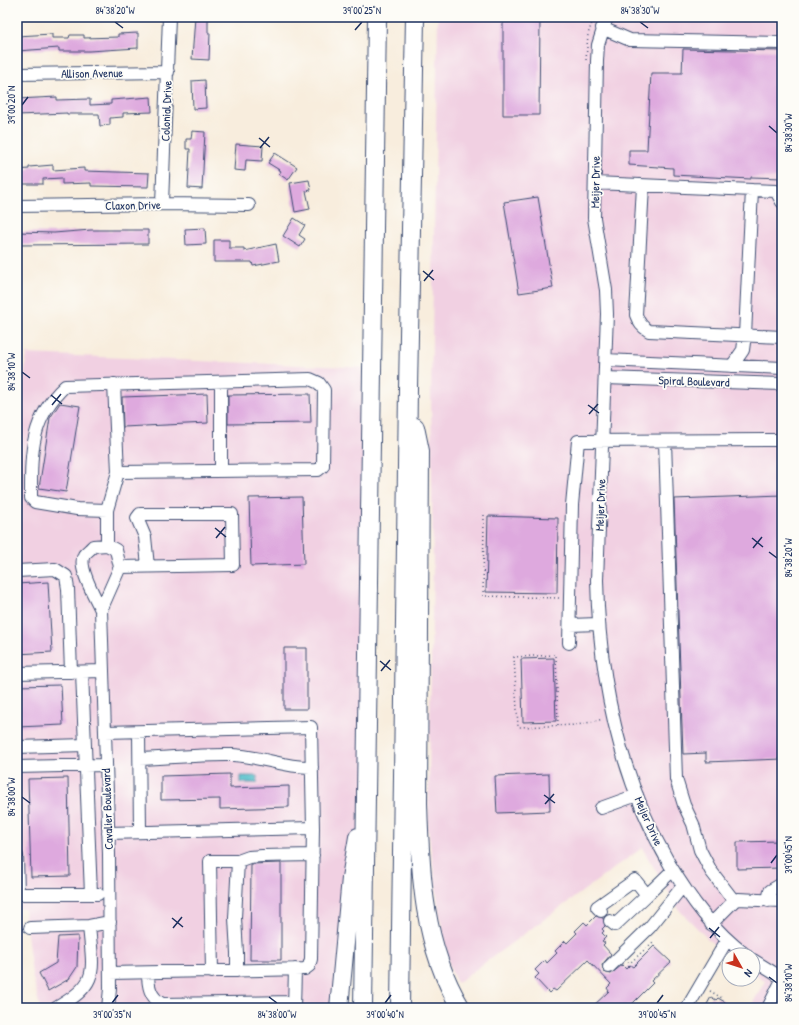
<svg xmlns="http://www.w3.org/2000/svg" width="799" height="1025" viewBox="0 0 799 1025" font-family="'Patrick Hand',sans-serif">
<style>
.built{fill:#f1d0e2}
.water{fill:#50bdc9;stroke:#367694}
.building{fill:#dea9de}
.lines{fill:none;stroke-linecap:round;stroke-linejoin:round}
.minor-casing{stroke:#3c4c71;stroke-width:14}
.highway-casing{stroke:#3c4c71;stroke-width:20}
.path{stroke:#3c4c71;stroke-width:1.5;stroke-dasharray:1 3;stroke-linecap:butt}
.minor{stroke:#fff;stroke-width:12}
.highway{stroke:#fff;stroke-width:18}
.ticks{fill:none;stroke:#1b2f5e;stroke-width:1.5}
.labels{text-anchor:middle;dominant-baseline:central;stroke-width:3.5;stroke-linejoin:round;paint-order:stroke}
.street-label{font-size:12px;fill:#1b2f5e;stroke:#fdfcf7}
.neatline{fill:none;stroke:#1b2f5e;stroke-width:1.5}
.ticks-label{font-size:10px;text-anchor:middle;fill:#1b2f5e}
</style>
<rect width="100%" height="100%" fill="#fdfcf7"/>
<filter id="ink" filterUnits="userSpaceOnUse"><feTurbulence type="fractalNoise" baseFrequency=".025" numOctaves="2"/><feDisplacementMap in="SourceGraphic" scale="8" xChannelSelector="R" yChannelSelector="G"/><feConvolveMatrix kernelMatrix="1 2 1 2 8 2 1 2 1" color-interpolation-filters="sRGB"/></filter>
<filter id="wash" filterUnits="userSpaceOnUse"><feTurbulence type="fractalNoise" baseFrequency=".012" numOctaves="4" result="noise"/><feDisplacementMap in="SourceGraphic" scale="16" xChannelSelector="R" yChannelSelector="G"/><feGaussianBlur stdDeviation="0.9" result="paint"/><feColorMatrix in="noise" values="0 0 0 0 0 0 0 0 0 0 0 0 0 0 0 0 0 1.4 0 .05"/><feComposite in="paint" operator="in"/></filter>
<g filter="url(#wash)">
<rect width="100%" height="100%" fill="#f8eddd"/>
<path class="built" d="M438,17h344v991h-32l15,-27 -12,-9v-17h-24l-17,-12 -32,-32 -38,-63 -185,135 -7,-15 -11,-58 -11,-82 5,-261 -2,-176z
M27,354l345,14 -5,434 -28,206h-299l-8,-34 -8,-65 -7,-1v-476z"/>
<path class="water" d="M241,776h16v7h-16z"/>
<g id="blocks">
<path class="building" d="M195,17h13v16h2l-1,27 -17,-1z
M503,20h37l-1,95h-36z
M138,33v15l-49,3h-30v-3l-42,3v-15l35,-2v4h17l1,-3h14v3l34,-1v-3z
M683,49l99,2v127l-31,-1v2l-78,-4v-7l-44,-3v-15h18l4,-77h31z
M205,80l1,28 -13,1 -1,-28z
M57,97v3l33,-1v6l21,-1v-4l40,-3 1,15 -29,1v4l-13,1v7l-10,1 -1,-12h-32v-1l-50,2v-16z
M192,131l13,1 -3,57 -14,-1 2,-39h-4v-10h5z
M236,144l27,2 -1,15 -16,-1 -1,11 -11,-1z
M275,153l22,14 -9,13 -9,-6 2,-3 -13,-8z
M53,165v5l31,-2v3l65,2 -1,14 -57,-1v-3l-29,1v-6l-19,1v5h-26v-14l12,-1v-2z
M309,180l2,10 -5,1 4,18 -15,3 -5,-29z
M538,197l15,91 -34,5 -15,-91z
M294,218l11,7 -6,10 6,4 -5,8 -17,-11z
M205,228l1,16 -20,1 -1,-16z
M91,230h57v14l-131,1v-13l37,1z
M214,240h15v8h15v3l32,-7 3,17 -26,5 -1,-4h-38z
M207,394l1,29 -85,4 -1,-30z
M310,394l1,29 -83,1v-29z
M60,403l20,3 -14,86 -27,-4 11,-70z
M782,495v264l-76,3v-9l-23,1 -9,-255z
M302,497l2,67 -53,2 -2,-68z
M488,516l70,2 -1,75 -71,-1z
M48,582l4,70 -35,2v-70z
M284,648h23v61h-23z
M554,658l2,63 -33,1 -2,-63z
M61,685l2,40 -46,2v-41z
M230,774v14l59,-2v21l-69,2v-10l-59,1v-24z
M549,774l1,37 -53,2 -2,-37z
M68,778l2,98 -39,1 -3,-98z
M782,841v27l-45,1v-27z
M281,863v97h-31l1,-96z
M596,916l7,2 2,8 -3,3 2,2 -2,2 4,4 -4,4 3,2 -2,2 8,9 -9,11 2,7 7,2 11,-9 4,4 4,-4 3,2 21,-21 17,16 -20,19 2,2 -23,23 -2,-2 -5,4h-32l18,-17 -2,-3 4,-4 -23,-24 -32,31 -3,-2 -4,4 -14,-15 4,-4 -4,-4 10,-10 2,3 10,-10 -2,-2 10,-10 2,2 10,-10 -2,-2 9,-9 3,3z
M78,936l-1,31 -8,12 -21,12 -9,-18 17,-10 2,-26z
M711,997l5,3 2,-2 7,4 -1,3 6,3h-25z"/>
</g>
</g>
<g filter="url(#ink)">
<use href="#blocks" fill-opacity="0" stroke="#3c4c71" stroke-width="1"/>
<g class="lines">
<g class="minor-casing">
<path id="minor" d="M607,17l-9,28 -1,16 -3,157 12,72 1,24 -10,266c2,100 23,198 73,285 21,35 43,65 76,90
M602,28l28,12 152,3
M17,74l151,-2
M595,183l181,8 6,11
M643,186l-7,129c3,8 6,12 13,16l133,6
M162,204l7,-187
M17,206l145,-2 87,1
M606,360l176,8
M732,366l11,-16 2,-15 7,-145
M605,378l177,6
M221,382v89
M114,384l4,88
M665,441l11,338 8,26 9,19 7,26 11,21 23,30 4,-2 44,2
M107,545v-35l-30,-1 -42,-7 -4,-4c0,-45 -1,-79 34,-112l245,-7 9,4 5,7 -1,76 -5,4 -200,2 -11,38
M120,567l113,-2 -1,-51h-92l-3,4 8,19 3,29
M17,571l38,-2 11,7 2,13 3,83
M101,610l19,-43 -4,-17 -9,-5 -14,1c-2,3 -7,6 -9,9 -7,13 12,43 17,55l8,244 1,135 -2,19
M570,625l28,-1
M569,643l3,-138 6,-64 204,-1
M82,672l9,222
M17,673l86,-2
M105,732l206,-5 2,101 -2,131 -2,7 -4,3 -195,4
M139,732l1,99
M17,747l68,-2
M140,759c30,-1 62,-5 93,-4 27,1 52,13 79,12
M17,767l89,-2
M601,808l36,-13
M108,833l205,-5
M17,856l1,38h80
M768,901l2,-10 10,-6
M601,911l-4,-4 38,-27 12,15 26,-25
M610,921l5,4 32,-30
M711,924l23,-23
M30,928l59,-2 21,-4
M753,960l29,18
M609,967l41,-40 32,-40
M237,971v-18l-2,-35 3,-57
M212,972l-2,-111h28l11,-4 13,-1 51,-1
M148,973c0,13 2,24 14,31l132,-2
M56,1008c44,-25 37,-36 33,-82
M294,1008l1,-39
M687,1008l40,-68
M768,1008l14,-28"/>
</g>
<g class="highway-casing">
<path id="highway" d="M415,427l5,24 -2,352c2,70 5,143 43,205
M339,1008l12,-130 7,-41
M363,1008l14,-991
M400,1008l8,-619 7,-372"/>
</g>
<path class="path" d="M586,60l2,-26 6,-17
M484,515l-1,81 76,2
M558,725l-2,-70 -42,2 4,70 60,-2 25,-6
M628,962l2,1 23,-21 -1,-2
M725,964l4,-2
M710,991l12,7 -1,2"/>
<use href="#minor" class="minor"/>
<use href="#highway" class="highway"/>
</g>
</g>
<path class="ticks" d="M115,22l8,6M640,22l8,6M355,30l7,-8M22,105l6,-8M769,126l8,7M259,138l11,9M260,148l9,-11M423,271l11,9M424,281l9,-11M22,372l8,6M51,395l11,9M52,405l9,-11M588,405l11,8M589,414l9,-10M215,528l11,9M216,538l9,-11M752,538l11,9M753,548l9,-11M769,552l8,6M380,661l11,9M381,671l9,-11M544,795l11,8M22,797l8,6M545,804l9,-10M771,863l6,-8M172,918l11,9M173,928l9,-11M709,928l11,9M710,938l9,-11M769,977l8,6M269,997l8,6M112,1003l6,-8M385,1003l6,-8M657,1003l6,-8"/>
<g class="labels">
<g class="street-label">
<text transform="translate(92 73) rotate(-1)">Allison Avenue</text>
<text transform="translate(166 111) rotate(-88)">Colonial Drive</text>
<text transform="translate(595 182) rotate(-89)">Meijer Drive</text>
<text transform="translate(133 205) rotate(-1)">Claxon Drive</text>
<text transform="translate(694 381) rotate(2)">Spiral Boulevard</text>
<text transform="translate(600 505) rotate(-88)">Meijer Drive</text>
<text transform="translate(107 809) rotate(-92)">Cavalier Boulevard</text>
<text transform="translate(649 821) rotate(66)">Meijer Drive</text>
</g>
</g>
<rect width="799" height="1025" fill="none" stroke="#fdfcf7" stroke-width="44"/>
<g transform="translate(741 967) rotate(129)"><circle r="19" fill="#fdfcf7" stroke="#a3aaba"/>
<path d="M0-3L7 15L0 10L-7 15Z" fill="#c8321e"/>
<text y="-6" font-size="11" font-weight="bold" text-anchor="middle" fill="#1b2f5e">N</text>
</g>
<rect x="22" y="22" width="755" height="981" class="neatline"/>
<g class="ticks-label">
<text x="115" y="14">84°38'20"W</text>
<text x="362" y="14">39°00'25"N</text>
<text x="640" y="14">84°38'30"W</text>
<text transform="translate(11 105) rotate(-90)" y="4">39°00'20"N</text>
<text transform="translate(788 133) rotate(-90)" y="4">84°38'30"W</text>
<text transform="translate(11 372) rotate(-90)" y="4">84°38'10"W</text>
<text transform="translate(788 558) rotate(-90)" y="4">84°38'20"W</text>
<text transform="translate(11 797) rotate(-90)" y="4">84°38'00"W</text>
<text transform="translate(788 855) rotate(-90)" y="4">39°00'45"N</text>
<text transform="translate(788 983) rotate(-90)" y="4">84°38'10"W</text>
<text x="112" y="1018">39°00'35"N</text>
<text x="277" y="1018">84°38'00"W</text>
<text x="385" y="1018">39°00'40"N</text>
<text x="657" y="1018">39°00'45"N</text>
</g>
</svg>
